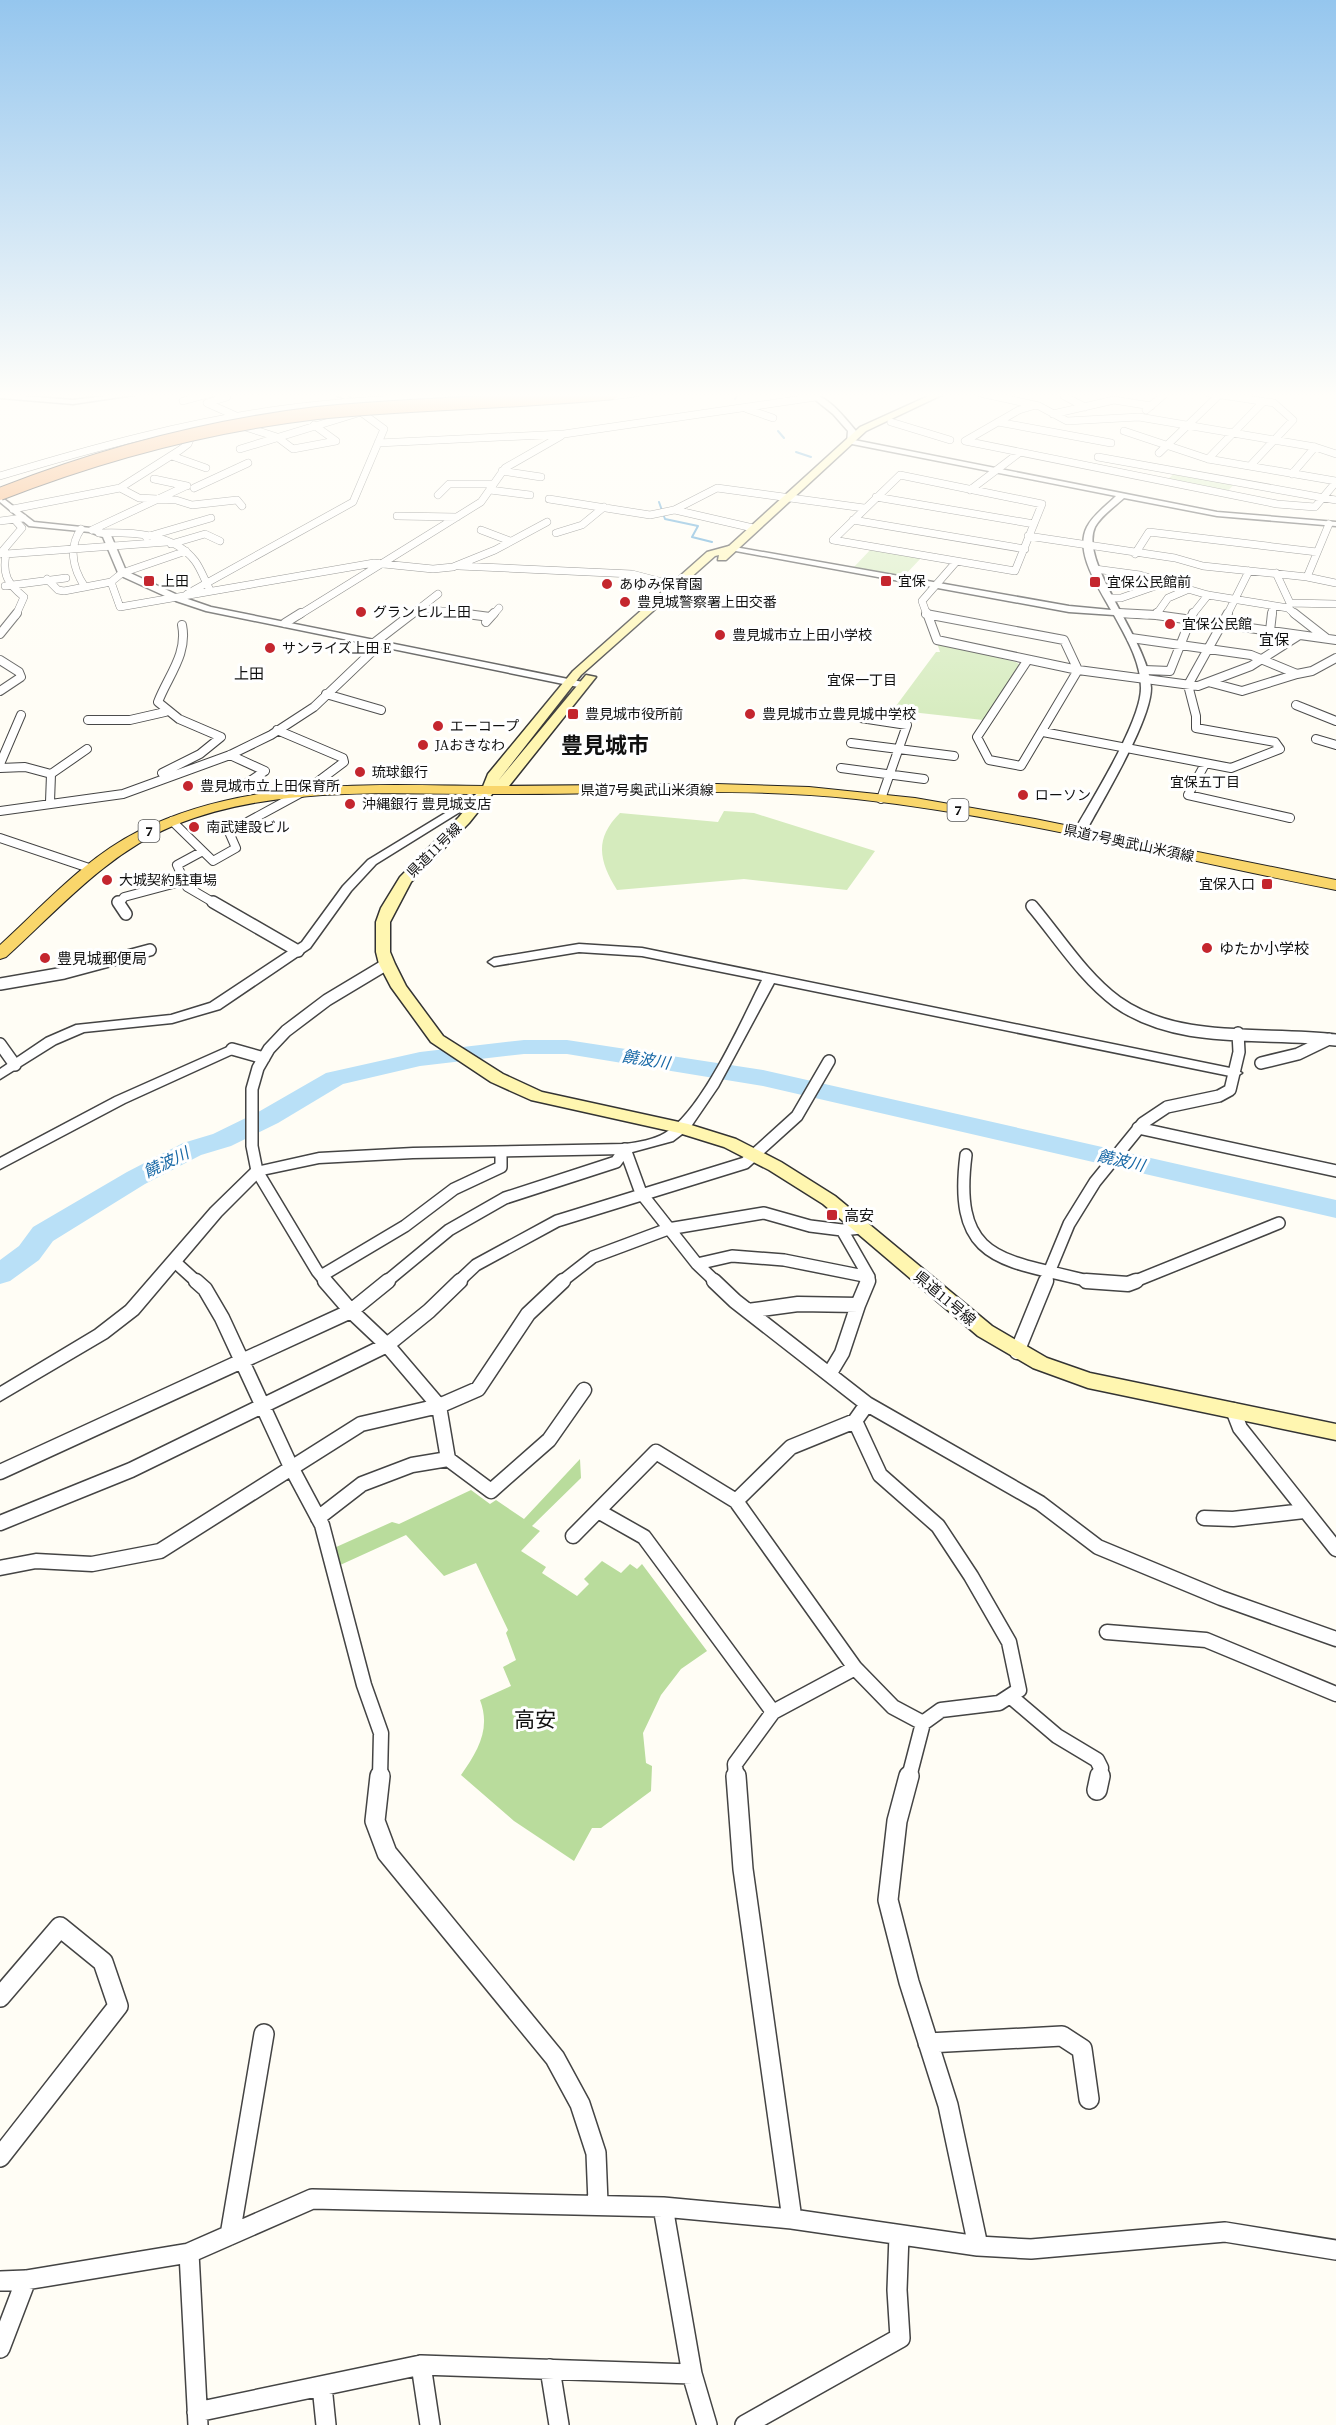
<svg xmlns="http://www.w3.org/2000/svg" width="1336" height="2425" viewBox="0 0 1336 2425" font-family="'Source Serif 4','Noto Sans JP',serif">
<style>
.green{fill:#d5ebbd}
.forest{fill:#b9dc9c}
.lines{fill:none;stroke-linecap:round;stroke-linejoin:round}
.stream{stroke:#3f96cf;stroke-width:2}
.river{fill:#b9e0f7;fill-rule:evenodd}
.minor-far4-casing{stroke:#444;stroke-width:8}
.minor-far3-casing{stroke:#444;stroke-width:10}
.minor-far2-casing{stroke:#444;stroke-width:14}
.minor-far1-casing{stroke:#444;stroke-width:17}
.minor-casing{stroke:#444;stroke-width:22}
.tertiary-casing{stroke:#444;stroke-width:3}
.secondary-casing{stroke:#333;stroke-width:3}
.primary-casing{stroke:#222;stroke-width:2}
.minor-far4{stroke:#fff;stroke-width:7}
.minor-far3{stroke:#fff;stroke-width:8}
.minor-far2{stroke:#fff;stroke-width:11}
.minor-far1{stroke:#fff;stroke-width:14}
.minor{stroke:#fff;stroke-width:19}
.tertiary{fill:#fff;fill-rule:evenodd}
.secondary{fill:#fff6b0;fill-rule:evenodd}
.primary{fill:#f9d66b;fill-rule:evenodd}
.motorway-bridge-casing{stroke:#222;stroke-width:14;stroke-linecap:butt}
.motorway-bridge{stroke:#f5a25d;stroke-width:12}
.poi-dot{fill:#c4262e;stroke:#fff;stroke-width:2}
.labels{text-anchor:middle;dominant-baseline:central;stroke-width:6;stroke-linejoin:round;paint-order:stroke}
.far-poi-label{font-size:14px;fill:#111;stroke:#fff;text-anchor:start}
.far-neighbourhood-label{font-size:14px;fill:#111;stroke:#fff}
.far-street-label{font-size:14px;fill:#111;stroke:#fff}
.shield{fill:#fff;stroke:#585858;stroke-width:1.5}
.shield-label{font-size:14px;font-weight:bold;fill:#111}
.far-quarter-label{font-size:15px;fill:#111;stroke:#fff}
.poi-label{font-size:15px;fill:#111;stroke:#fff;text-anchor:start}
.street-label{font-size:15px;fill:#111;stroke:#fff}
.water-label{font-size:16px;font-style:italic;fill:#1768a6;stroke:#fff}
.near-quarter-label{font-size:21px;fill:#111;stroke:#fff}
.far-town-label{font-size:22px;font-weight:bold;fill:#111;stroke:#fff}
</style>
<rect width="100%" height="100%" fill="#fffdf5"/>
<path class="green" d="M1176,472l59,11 -8,9 -60,-12z
M872,548l50,9 -18,19 -50,-9z
M937,643l79,19 4,3 -37,55 -90,-10 43,-58h4z
M724,811l30,2 121,38 -28,39 -103,-11 -127,11c-18,-29 -23,-51 3,-77l98,9z"/>
<path class="forest" d="M580,1459l1,19 -49,48 8,5 -19,20 25,16 -4,6 35,23 12,-12 -5,-5 18,-18 19,12 9,-9 7,5 5,-5 65,87 -26,18 -20,26 -18,38 3,30 6,3 -1,25 -50,37h-9l-18,33 -60,-40 -53,-46c17,-24 30,-46 19,-75l31,-14 -8,-19 13,-7 -10,-27 2,-3 -32,-67 -32,13 -38,-41 -68,31 -4,-18 58,-26 7,2 72,-34 19,14 6,-4 28,19z"/>
<g class="lines">
<path class="stream" d="M735,399l4,-6
M778,431l6,7
M796,452l15,5
M659,502l6,17 33,7 -6,11 20,5"/>
<path class="river" d="M524,1040h43l196,30 573,130v18l-573,-132 -196,-32h-43l-104,12 -77,18 -65,39 -47,23 -30,9 -56,29 -92,57 -14,19 -29,21 -10,3v-24l19,-14 14,-19 94,-55 56,-29 30,-9 47,-23 66,-38 94,-21z"/>
<g class="minor-far4-casing">
<path id="minor-far4" d="M216,393l11,4 -20,6 29,13 6,10 35,11 16,12 43,-8 -22,-16
M980,393l59,13 28,15 72,-4 176,30 21,7
M1208,393l66,10 19,17 -43,46
M1064,396l21,11
M604,397l32,-4
M183,401l29,-8
M1036,405l-17,5 -54,31 312,63 38,3 21,-25
M747,409l26,9
M1146,410l20,-17
M1053,414l61,-14 37,6
M891,422l59,18
M998,422l113,21
M1124,431l84,28 128,22
M378,443l186,-9 252,-37
M240,449l118,-36
M1159,453l60,-58
M172,456l34,12
M1098,457l238,43
M1208,459l55,-57
M502,471l39,6
M1292,474l23,-27
M900,475l142,29 -27,67 -182,-31z
M0,476c93,-28 187,-54 284,-67 82,-11 164,-12 246,-16
M154,479l33,7
M120,488l19,10 37,2 16,5 45,-5 5,6
M194,488l54,-25
M490,490l40,5
M970,490l49,-37
M438,495l11,-11h43
M876,497l158,27
M549,499l101,16 24,-5 43,-22 147,20
M13,509l107,-21 60,-38 8,-6 3,-7
M675,510l78,18
M397,516l60,1
M853,520l172,29
M0,521l23,-3
M81,529c-13,19 -8,40 4,58
M92,530l94,-44
M481,530l29,11
M99,533c32,-1 75,0 96,28 6,8 10,20 15,29
M556,533l26,-8 22,-18
M1028,536l147,22 28,8 104,11 29,6
M146,537l65,-19
M171,544l34,-10 15,7
M186,551l-64,22 -11,9 9,25 254,-44 59,6 20,-2 42,-17 52,-28
M0,554l22,-26 -7,-8
M1135,554l14,-22 168,20
M459,566l173,8 42,11
M1095,569l45,6 68,20 80,13 8,7
M1276,573l14,30
M1307,577l22,-53
M47,579l11,11 6,1 47,-9
M5,586l61,-8
M187,594l166,-92 31,-73 -30,-22
M1110,598h11l43,-15
M1290,603l46,1
M420,608l51,7
M1118,613l29,2
M926,614l3,1
M16,615l8,-18c-16,-13 -22,-22 -18,-43l161,-12
M299,615l182,-113 24,-34 56,-32
M411,615l27,-21
M493,615l6,-7
M927,615l-5,-14 34,-39
M1156,615l12,-17 21,-9
M1192,615l16,-20
M1227,615l22,-44
M1272,615l1,-9"/>
</g>
<g class="minor-far3-casing">
<path id="minor-far3" d="M459,613l31,4
M927,613l10,27 141,30 120,16 53,-20 47,-30
M1118,613l38,2 180,25
M1294,613l32,25
M926,614l138,26 14,30
M1156,615l1,-2
M486,622l8,-9
M285,623l16,-10
M1270,631l2,-18
M0,634l17,-21
M1131,638l120,17 46,19 15,-3 24,-13
M374,643l39,-30
M0,660l19,12 2,5 -21,14
M1027,661l-50,76 12,23 32,6 57,-96
M1144,670l26,1 23,-58
M1212,683l30,8 55,-17
M326,694l55,16
M1296,705l40,16
M861,718l46,7 -26,74
M88,720h42l35,-8
M1043,732l188,36 49,-19 -5,-7 -79,-14v-12l-8,-31 40,-72
M1316,739l20,6
M851,743l103,13
M230,755l35,16 -21,14
M0,764l21,-49
M1205,764l-17,31 102,23
M0,768l25,-1 26,7
M841,768l83,11
M162,773l38,-19 21,-17 -42,-18 -21,-17c10,-26 30,-48 24,-77
M50,802l1,-28 36,-25
M0,811l123,-17 107,-39 41,-20 43,-28 65,-62
M172,821l41,40 23,-13 -7,-16 79,-43 36,-27 -1,-4 -66,-28
M0,838l89,30
M201,852l-24,13 10,22 29,17
M119,904l5,-7 60,-16"/>
</g>
<g class="minor-far2-casing">
<path id="minor-far2" d="M118,902l8,12
M213,902l85,49
M1032,906c27,32 51,71 85,96 62,44 148,29 219,38
M0,984l64,-11 86,-23
M0,1044l15,21
M232,1049l32,9
M1261,1063l37,-9 31,-15
M1138,1128l198,43
M625,1149l16,44 56,71 19,18
M966,1155c-14,110 39,104 126,127
M842,1230l27,47 -2,5
M175,1262l22,20
M697,1264l35,-8 52,4 85,17
M321,1276l84,-50 49,-37 47,-22v-14
M326,1282l-9,-11 -60,-100 -5,-25v-57l6,-21 11,-19 17,-18 41,-31 60,-36
M386,1282l63,-52 56,-32 111,-36 9,-13
M458,1282l18,-17 81,-44 188,-58 52,-47 32,-55
M561,1282l32,-25 75,-28 96,-16 46,13 32,4 19,-2
M1045,1282l24,-58 26,-42 48,-59 24,-16 52,-11 11,-6 9,-38 -1,-19
M1133,1282l146,-59"/>
</g>
<g class="minor-far1-casing">
<path id="minor-far1" d="M196,1281l9,8 17,29 69,149 31,58 42,160 17,48 -1,44
M325,1281l26,30 36,34 52,61 9,53 43,32 58,-51 35,-50
M714,1281l21,20 132,103 173,99 58,44 123,51 115,41
M1086,1281l42,3 8,-3
M858,1305l10,-24
M748,1311l50,-7 60,1 -16,48 -12,20
M1017,1352l29,-71
M867,1404l-12,17 25,54 58,51 33,50 38,66 10,48 -20,13 -58,7 -18,13 -14,54
M1233,1410l7,18 96,121
M0,1472l351,-161 37,-30
M736,1501l55,-54 64,-26
M318,1518l44,-34 50,-19 36,-6
M1204,1518l29,1 71,-8
M0,1523l131,-53 256,-125 42,-34 31,-30
M573,1536l83,-84 80,49 119,167 -82,44 -129,-175 -46,-26
M0,1568l36,-7 56,3 68,-13 201,-127 78,-18 39,-17 50,-75 35,-33
M1107,1632l99,8 130,54
M855,1668l38,39 30,16
M1010,1696l47,40 40,24 4,8 -2,9
M736,1777l-1,-13 38,-52"/>
</g>
<g class="minor-casing">
<path id="minor" d="M380,1776l-5,45 12,32 168,205 25,46 16,49 2,50
M736,1776l7,93 49,350
M909,1776l-12,45 -9,79 21,82 39,123 30,141
M1097,1790l3,-14
M0,1997l60,-70 43,35 15,44 -118,151
M928,2043l134,-7 20,13 7,50
M663,2207l29,167 15,51
M230,2235l34,-201
M189,2253l9,172
M0,2281l26,-1 163,-27 123,-54 351,8 129,12 186,27 53,3 194,-17 111,18
M0,2348l26,-68
M421,2365l9,60
M550,2369l9,56
M322,2386l4,39
M197,2412l224,-47 271,9
M745,2425l155,-87 -3,-48 2,-55"/>
</g>
<g class="tertiary-casing">
<path id="tertiary" d="M129,393h18l-74,11 -73,-6v-4l73,6z
M331,393h9l10,4 -4,2z
M807,393c19,0 37,24 49,38l-2,9 363,72 119,10v4l-119,-10 -93,-18c-10,9 -23,18 -29,29 -17,36 55,115 56,161 0,33 -49,113 -66,145l-2,2h-8l-2,-2c18,-32 68,-111 68,-145 0,-26 -15,-51 -27,-73l-45,-3 -344,-63 4,-3 340,60 42,4c-12,-22 -37,-58 -24,-83 6,-12 19,-21 29,-31l-269,-53 1,-12 -15,-17z
M0,496l34,26 57,6 19,5 16,38 56,26 29,10 372,75 5,3 -5,3 -377,-77 -30,-10 -57,-26 -16,-38 -13,-5 -61,-6 -29,-24z
M488,787l5,3 -1,2 -116,72 -25,27 -41,57 -90,61 -48,14 -88,9 -28,12 -56,35v-10l46,-31 30,-13 95,-10 39,-12 92,-61 41,-56 25,-26z
M579,944l63,4 593,121 7,4 -7,4 -461,-94 -56,104 -28,41 -17,13 -48,13 -212,4 -94,5 -57,12 -41,41 -83,98 -31,24 -107,63v-14l95,-57 31,-24 85,-98 41,-40 67,-15 94,-5 212,-4c14,-2 28,-4 40,-11 37,-22 77,-113 97,-153l-120,-24 -63,-4 -85,14 -6,-4 6,-4z
M232,1045l5,1 2,3 -2,3 -112,51 -125,66v-11l115,-61z"/>
</g>
<g class="secondary-casing">
<path id="secondary" d="M935,393h11l-80,38 -140,129h-8l1,-5 -4,1 -134,119 -83,106 88,-106 10,2 -87,109 -16,7 -24,30 -58,59 -21,40v30l5,12 11,22 37,50 60,38 39,18 146,32 48,15 45,23 54,34 157,130 55,32 43,15 246,51v16l-248,-52 -55,-20 -55,-32 -155,-132 -54,-34 -45,-23 -45,-14 -148,-33 -40,-18 -60,-40 -40,-55 -12,-23 -3,-12v-30l5,-14 19,-31 59,-60 23,-28 6,-15 85,-103 134,-119 22,-6 131,-119z"/>
</g>
<g class="primary-casing">
<path id="primary" d="M717,784l92,3 106,11 120,21 301,61v10c-160,-31 -318,-73 -480,-91 -121,-13 -243,-4 -363,-5 -106,0 -218,-9 -318,31 -68,28 -116,84 -169,132l-6,2v-14c44,-40 85,-87 139,-114 109,-54 234,-46 352,-45 75,0 151,-2 226,-2z"/>
</g>
<use href="#minor-far4" class="minor-far4"/>
<use href="#minor-far3" class="minor-far3"/>
<use href="#minor-far2" class="minor-far2"/>
<use href="#minor-far1" class="minor-far1"/>
<use href="#minor" class="minor"/>
<use href="#tertiary" class="tertiary"/>
<use href="#secondary" class="secondary"/>
<use href="#primary" class="primary"/>
<g class="motorway-bridge-casing">
<path id="motorway-bridge" d="M0,494c102,-40 208,-68 317,-81 99,-10 198,-10 296,-20"/>
</g>
<use href="#motorway-bridge" class="motorway-bridge"/>
</g>
<linearGradient id="sky" x2="0" y2="1"><stop stop-color="#95c6ee"/><stop offset="0.54" stop-color="#fffefa"/><stop offset="1" stop-color="#fffefa" stop-opacity="0"/></linearGradient>
<rect width="1336" height="732" fill="url(#sky)"/>
<g class="poi-dot">
<rect x="143" y="575" width="12" height="12" rx="3"/>
<rect x="880" y="575" width="12" height="12" rx="3"/>
<rect x="1089" y="576" width="12" height="12" rx="3"/>
<circle cx="607" cy="584" r="6"/>
<circle cx="625" cy="602" r="6"/>
<circle cx="361" cy="612" r="6"/>
<circle cx="1170" cy="624" r="6"/>
<circle cx="720" cy="635" r="6"/>
<circle cx="270" cy="648" r="6"/>
<rect x="567" y="708" width="12" height="12" rx="3"/>
<circle cx="750" cy="714" r="6"/>
<circle cx="438" cy="726" r="6"/>
<circle cx="423" cy="745" r="6"/>
<circle cx="360" cy="772" r="6"/>
<circle cx="188" cy="786" r="6"/>
<circle cx="1023" cy="795" r="6"/>
<circle cx="350" cy="804" r="6"/>
<circle cx="194" cy="827" r="6"/>
<circle cx="107" cy="880" r="6"/>
<rect x="1261" y="878" width="12" height="12" rx="3"/>
<circle cx="1207" cy="948" r="6"/>
<circle cx="45" cy="958" r="6"/>
<rect x="826" y="1209" width="12" height="12" rx="3"/>
</g>
<g class="labels">
<g class="far-poi-label">
<text x="161" y="581">上田</text>
<text x="898" y="581">宜保</text>
<text x="1107" y="582">宜保公民館前</text>
<text x="619" y="584">あゆみ保育園</text>
<text x="637" y="602">豊見城警察署上田交番</text>
<text x="373" y="612">グランヒル上田</text>
<text x="1182" y="624">宜保公民館</text>
<text x="732" y="635">豊見城市立上田小学校</text>
<text x="282" y="648">サンライズ上田 E</text>
<text x="585" y="714">豊見城市役所前</text>
<text x="762" y="714">豊見城市立豊見城中学校</text>
<text x="450" y="726">エーコープ</text>
<text x="435" y="745">JAおきなわ</text>
<text x="372" y="772">琉球銀行</text>
<text x="200" y="786">豊見城市立上田保育所</text>
<text x="1035" y="795">ローソン</text>
<text x="362" y="804">沖縄銀行 豊見城支店</text>
<text x="206" y="827">南武建設ビル</text>
<text x="119" y="880">大城契約駐車場</text>
<text x="1255" y="884" text-anchor="end">宜保入口</text>
</g>
<g class="far-neighbourhood-label">
<text x="862" y="680">宜保一丁目</text>
<text x="1205" y="782">宜保五丁目</text>
</g>
<g class="far-street-label">
<text x="647" y="790">県道7号奥武山米須線</text>
<text transform="translate(1129 843) rotate(12)">県道7号奥武山米須線</text>
<text transform="translate(434 850) rotate(-45)">県道11号線</text>
</g>
<g class="shield">
<rect x="947.5" y="799" width="21" height="22" rx="4.5"/>
<rect x="138.5" y="820" width="21" height="22" rx="4.5"/>
</g>
<g class="shield-label">
<text x="958" y="810">7</text>
<text x="149" y="831">7</text>
</g>
<g class="far-quarter-label">
<text x="1274" y="639">宜保</text>
<text x="249" y="673">上田</text>
</g>
<g class="poi-label">
<text x="1219" y="948">ゆたか小学校</text>
<text x="57" y="958">豊見城郵便局</text>
<text x="844" y="1215">高安</text>
</g>
<g class="street-label">
<text transform="translate(945 1298) rotate(40)">県道11号線</text>
</g>
<g class="water-label">
<text transform="translate(646 1059) rotate(9)">饒波川</text>
<text transform="translate(1121 1160) rotate(13)">饒波川</text>
<text transform="translate(166 1162) rotate(-26)">饒波川</text>
</g>
<g class="near-quarter-label">
<text x="535" y="1719">高安</text>
</g>
<g class="far-town-label">
<text x="605" y="745">豊見城市</text>
</g>
</g>
</svg>
